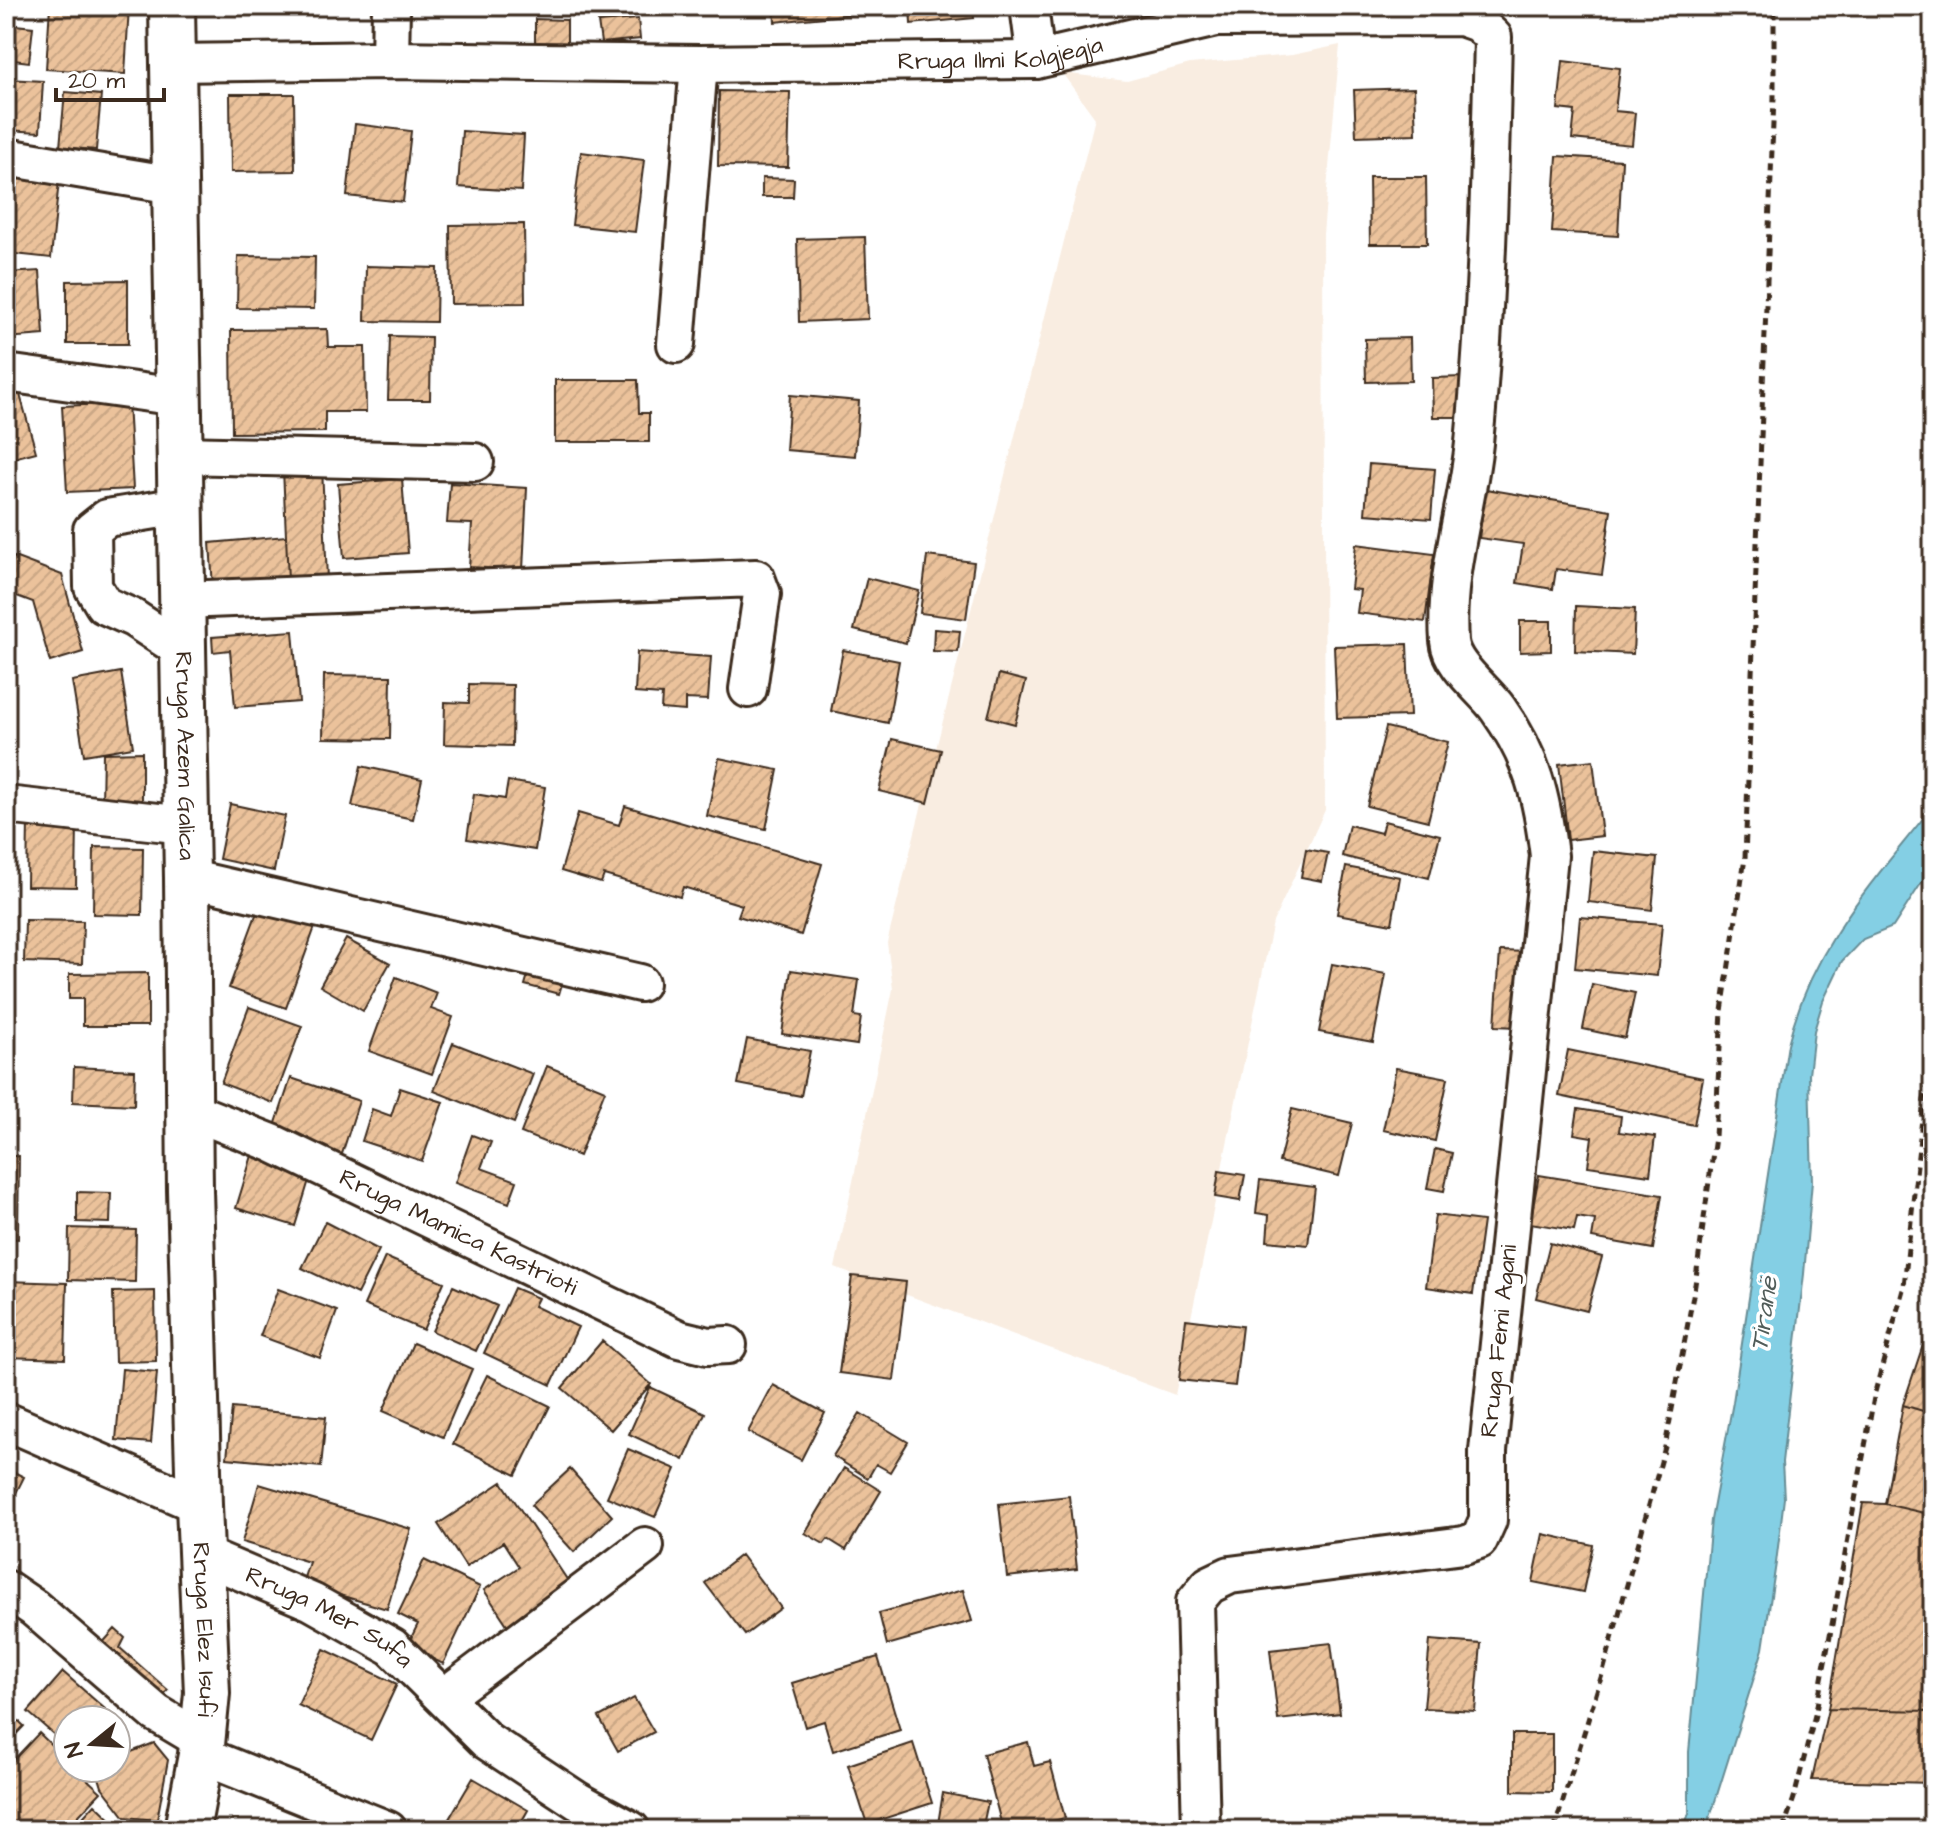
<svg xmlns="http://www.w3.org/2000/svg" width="1939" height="1836" viewBox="0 0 1939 1836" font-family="'Architects Daughter',sans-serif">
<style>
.built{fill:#f9ede1}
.water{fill:#84cfe4;stroke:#678d95;stroke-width:2}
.building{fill:url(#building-hatch);stroke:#3b2a1e;stroke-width:2}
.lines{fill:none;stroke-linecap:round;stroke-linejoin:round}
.minor-casing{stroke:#3b2a1e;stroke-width:42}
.major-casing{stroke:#3b2a1e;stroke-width:50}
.path{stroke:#3b2a1e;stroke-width:5;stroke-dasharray:8 6;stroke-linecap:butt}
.minor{stroke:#fff;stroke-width:36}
.major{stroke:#fff;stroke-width:44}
.labels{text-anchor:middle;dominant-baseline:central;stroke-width:7;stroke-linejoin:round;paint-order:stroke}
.street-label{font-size:24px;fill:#3b2a1e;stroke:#fff}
.water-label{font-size:26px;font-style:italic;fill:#515c59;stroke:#fff}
</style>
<defs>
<pattern id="building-hatch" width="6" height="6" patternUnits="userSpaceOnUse" patternTransform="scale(2)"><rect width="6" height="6" fill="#ebc29b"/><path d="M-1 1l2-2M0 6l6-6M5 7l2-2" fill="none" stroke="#caa785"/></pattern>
</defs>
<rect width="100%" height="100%" fill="#fff"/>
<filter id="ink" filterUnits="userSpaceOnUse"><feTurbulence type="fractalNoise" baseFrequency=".0125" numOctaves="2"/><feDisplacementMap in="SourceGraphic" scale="16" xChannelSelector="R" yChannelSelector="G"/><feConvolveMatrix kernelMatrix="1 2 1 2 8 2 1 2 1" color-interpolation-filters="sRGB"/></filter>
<g filter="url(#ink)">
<path class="built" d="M1340,45l-17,189 2,576 -52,112 -98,473 -340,-127 58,-279 -6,-46 208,-825 -33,-45 65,8 63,-17 102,-9z"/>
<path class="water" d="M1933,806v59l-40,62 -30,12 -21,22 -19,40 -9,30 -5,44 3,106 -8,93 -22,188 2,36 -8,65 -13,86 -57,181h-23l6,-17v-61l22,-232 22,-118 55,-358c24,-98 84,-161 145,-238z"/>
<path class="building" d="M50,6h79l-4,68 -79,-5z
M303,6h61v2l-61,4z
M774,6h79l1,8 -79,8z
M910,6h63l1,12 -63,6z
M535,19l32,1v24l-32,-1z
M638,19l2,20 -39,4 -3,-21z
M6,24l27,3 -4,35 -23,-3z
M1563,61l57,7 -5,43 20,2 -3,32 -60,-6 3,-28 -17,-2z
M6,79l37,2 -3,51 -34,-2z
M1414,88l2,46 -60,2 -2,-46z
M719,91l71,1 -2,75 -70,-1z
M65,92l36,3 -5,55 -36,-3z
M230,94h64l1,77 -64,1z
M355,124l56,7 -8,71 -56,-6z
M462,131l62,4 -3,56 -63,-4z
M581,152l63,8 -9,72 -63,-7z
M1557,156l65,4 -4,76 -66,-4z
M6,166l54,5 -9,87 -45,-5z
M1369,177h57l1,67h-57z
M762,178l32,1 -1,18h-31z
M524,224l1,79 -74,1 -1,-79z
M865,237l3,82 -69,3 -2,-83z
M238,256l77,1 -1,52 -77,-1z
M366,266l71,2 -1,54 -71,-1z
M40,271l4,64 -38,3v-65z
M128,280v64h-61v-63z
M327,329l1,18h37l1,65h-41v20l-93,1 -1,-103z
M390,336l41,1 -1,63h-42z
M1410,338l1,43 -45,1 -1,-43z
M1463,377l1,40h-31l-1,-39z
M555,380h83l1,33h10v29h-94z
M19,391l17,61 -30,8v-66z
M790,395l69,6 -4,55 -69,-6z
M128,403l5,86 -66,3 -5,-86z
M1369,464l66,5 -4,50 -66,-5z
M322,467l5,112 -39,1 -5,-111z
M402,479l6,74 -64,5 -6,-74z
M450,483l77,5 -4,82 -54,-3 3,-43 -25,-1z
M1486,489l125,21 -9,65 -46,-6 -3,20 -36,-6 6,-39 -44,-6z
M286,536l2,44 -75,7 -3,-44z
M1356,544l78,10 -9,68 -68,-9 3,-23 -9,-1z
M927,556l47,6 -8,57 -46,-6z
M14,557l48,18 21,77 -33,10 -17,-60 -27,-10v-11z
M867,578l52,13 -13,52 -52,-13z
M1576,606l59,3 -2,45 -58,-3z
M1520,621h31v30l-31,1z
M934,629l26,2 -2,21 -25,-1z
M293,631l6,71 -64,5 -5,-57 -17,2 -1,-15z
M1407,644l3,72 -73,2 -3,-72z
M843,650l56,11 -11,62 -57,-12z
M637,652l74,5 -3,43 -23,-1v12l-24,-2 1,-14 -27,-2z
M121,672l12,75 -49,8 -12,-74z
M999,674l27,7 -11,43 -27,-7z
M324,675l67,1 -1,63 -67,-1z
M469,684l44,1 -1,61 -68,-2 1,-42 24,1z
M1386,727l62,15 -20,79 -61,-15z
M892,739l49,11 -13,53 -49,-12z
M142,752v50l-40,2 1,-51z
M719,758l59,12 -12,59 -59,-13z
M1593,760l9,76 -34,4 -9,-76z
M361,766l61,13 -9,40 -61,-13z
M508,781l37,6 -10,63 -68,-11 7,-45 31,5z
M230,804l55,12 -11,55 -55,-12z
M625,806l197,58 -21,71 -63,-19 4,-11 -59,-18 -3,10 -76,-22 -3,8 -40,-12 17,-58 41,12z
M28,820l49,1 -1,66 -49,-1z
M1384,821l56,14 -11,43 -87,-22 7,-31 32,8z
M94,847l49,1 -1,67 -49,-1z
M1306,849l22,4 -6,28 -21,-4z
M1593,851l64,7 -5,52 -64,-8z
M1346,867l54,10 -8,47 -55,-10z
M260,904l56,20 -30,84 -57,-20z
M1580,917l82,7 -5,52 -82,-8z
M25,920l58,1 -1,43 -58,-2z
M346,939l44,24 -27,48 -43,-25z
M1500,951l27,1 -8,75 -24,-1z
M1332,964l54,10 -13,68 -54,-10z
M530,968l34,9 -5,17 -34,-9z
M791,970l68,10 -5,36 7,1 -4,28 -75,-11z
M148,973v53h-65v-27h-14v-25z
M396,977l41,16 -6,16 22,8 -21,57 -63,-23z
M1592,984l43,9 -10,45 -42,-9z
M249,1007l53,19 -29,77 -52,-20z
M747,1039l63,12 -9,45 -63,-12z
M453,1043l80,31 -19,49 -80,-32z
M1568,1050l135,28 -9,47 -135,-29z
M547,1066l58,24 -26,66 -58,-23z
M74,1067l61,3 -1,35 -61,-3z
M1396,1068l52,10 -13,63 -52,-11z
M291,1078l68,23 -17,53 -69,-22z
M400,1088l43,14 -21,59 -60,-20 10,-32 19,7z
M1292,1109l60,14 -13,53 -60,-14z
M1578,1109l43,7 -2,16 36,5 -5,38 -62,-9 4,-29 -18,-3z
M472,1135l19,7 -10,26 36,13 -8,22 -54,-20z
M254,1149l59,18 -18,59 -59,-18z
M1435,1149l17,4 -8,38 -17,-3z
M6,1156h13l-1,83 -12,-1z
M1219,1171l26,4 -5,26 -25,-4z
M1539,1175l123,20 -9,54 -61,-11 3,-18 -18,-3 -3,13 -44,-7z
M1260,1180l55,7 -7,58 -41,-4 2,-26 -13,-2z
M77,1192l34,1 -1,30 -33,-1z
M1435,1215l48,6 -10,73 -47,-7z
M325,1222l54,28 -22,44 -55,-26z
M69,1228l67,2 -1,52 -67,-2z
M1550,1243l52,14 -15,54 -51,-13z
M385,1257l59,25 -21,48 -59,-25z
M852,1276l54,6 -12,98 -55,-7z
M6,1281l61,2 -2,76 -59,-2z
M453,1286l44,20 -21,45 -44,-20z
M514,1288l24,10 -4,8 44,21 -27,58 -67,-32z
M278,1289l59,22 -17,47 -60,-22z
M155,1291l1,70 -41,1 -2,-70z
M1933,1315v99l-30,-9z
M1186,1319l56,7 -7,60 -56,-6z
M602,1341l49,43 -40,46 -49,-42z
M413,1343l59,26 -29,68 -60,-26z
M122,1369l35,3 -6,71 -35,-3z
M487,1375l63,31 -34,69 -63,-31z
M773,1385l52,28 -24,47 -53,-28z
M650,1387l55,26 -21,47 -55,-26z
M1903,1405l30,9v101l-48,-11z
M232,1408l94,9 -5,50 -94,-9z
M860,1413l48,29 -18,30 -14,-8 -8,14 -35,-22z
M628,1449l48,20 -21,48 -48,-20z
M6,1468l18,9 -18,36z
M844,1468l37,23 -35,59 -18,-11 -4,5 -19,-11z
M570,1469l42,47 -38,36 -43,-47z
M502,1482l72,108 -62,42 -28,-42 35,-23 -16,-25 -37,25 -28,-43z
M259,1484l152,45 -24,80 -85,-25 7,-22 -67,-20z
M1069,1496l8,73 -70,8 -8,-73z
M1863,1503l22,1 48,11v196l-105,-2z
M1543,1534l50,11 -10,47 -50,-10z
M741,1555l40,53 -36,27 -40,-52z
M424,1560l56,27 -37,77 -36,-18 11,-22 -20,-10z
M963,1590l9,31 -85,24 -8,-32z
M115,1629l10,9 -5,10 48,42 -16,18 -60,-53z
M1430,1640l51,4 -6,67 -51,-3z
M1331,1643l9,70 -62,7 -8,-70z
M324,1649l73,35 -26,56 -73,-35z
M878,1657l22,73 -67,21 -9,-30 -19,6 -13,-44z
M63,1672l51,45 -2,3h-44v27l-40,-35z
M634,1698l20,34 -36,19 -19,-34z
M6,1709l18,17 -18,19z
M1828,1709l105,2v72l-121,-3z
M39,1733l29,28v7h7l26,24 -36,38h-51l-8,-8v-54z
M1512,1734h40v58l-40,-1z
M1028,1742l6,24 16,-4 15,56 -48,12h-14l-20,-76z
M154,1743l14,17 -11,60 -32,-3 -23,-30 -6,-19h20v-10z
M913,1743l19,60 -65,21 -19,-59z
M473,1778l55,32 -11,20h-61l-10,-6z
M943,1793l45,9 -6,28h-45z
M95,1804l27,26h-51z
M1139,1822l2,8h-44z"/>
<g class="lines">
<g class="minor-casing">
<g id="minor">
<path d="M1029,6l7,54"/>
<path d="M390,60l1,-54"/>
<path id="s1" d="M173,63l217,-3 309,4 337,-4 180,-42 245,-1 17,6 15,14c-3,135 -6,271 -19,406 -7,67 -30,130 -25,198 2,25 36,49 49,68 35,49 44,89 51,147l-61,595v69l-9,20 -15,5 -234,30 -21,10 -14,17 6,228"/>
<path d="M6,157l168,28"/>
<path d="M676,344l23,-280"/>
<path d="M6,373l172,24"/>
<path d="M179,455l296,7"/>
<path d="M180,506l-73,12 -15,12 1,57 11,18 29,13 49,32"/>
<path d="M182,600l574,-22 6,16 -14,95"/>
<path d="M6,805l179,20"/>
<path d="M187,878l453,105"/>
<path id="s2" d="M189,1110l83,33 407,196 29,7 20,-1"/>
<path d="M6,1421l193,84"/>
<path id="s3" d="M202,1555l110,47 80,45 95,94 91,60 53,29"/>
<path d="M6,1589l28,19 122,105 47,28"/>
<path d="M444,1697l201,-151"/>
<path d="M201,1755l187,75"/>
</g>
</g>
<g class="major-casing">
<g id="major">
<path id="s4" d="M172,6l15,872 3,312 9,315 8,188 -6,62 -14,75"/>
</g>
</g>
<path class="path" d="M1554,1830l50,-162 61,-221 30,-162 20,-148 7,-126 23,-153 29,-761v-91
M1783,1830l11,-32 22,-87 59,-319 29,-106 20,-186 9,-34"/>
<use href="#minor" class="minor"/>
<use href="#major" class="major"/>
</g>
</g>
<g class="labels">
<g class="street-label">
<text stroke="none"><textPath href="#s1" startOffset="828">Rruga Ilmi Kolgjegja</textPath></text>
<text stroke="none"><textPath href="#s4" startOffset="750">Rruga Azem Galica</textPath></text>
<text stroke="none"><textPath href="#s2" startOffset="296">Rruga Mamica Kastrioti</textPath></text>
<text transform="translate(1499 1341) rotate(-84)">Rruga Femi Agani</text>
<text stroke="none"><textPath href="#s3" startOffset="142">Rruga Mer Sufa</textPath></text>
<text stroke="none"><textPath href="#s4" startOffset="1624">Rruga Elez Isufi</textPath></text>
</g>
<g class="water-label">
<text transform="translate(1764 1314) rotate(-82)">Tiranë</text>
</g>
</g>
<rect width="1939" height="1836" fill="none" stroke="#fff" stroke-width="32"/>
<rect x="16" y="16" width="1907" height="1804" fill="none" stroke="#3b2a1e" stroke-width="3" filter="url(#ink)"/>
<g transform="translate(92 1744) rotate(252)"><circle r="38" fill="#ffffff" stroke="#b1aaa5" stroke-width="2"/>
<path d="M0-6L14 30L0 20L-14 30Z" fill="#3b2a1e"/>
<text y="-12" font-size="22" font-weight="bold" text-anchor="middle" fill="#3b2a1e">N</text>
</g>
<path d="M56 88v12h108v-12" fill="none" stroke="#3b2a1e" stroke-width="4"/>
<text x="68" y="88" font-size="24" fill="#3b2a1e" stroke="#ffffff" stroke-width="6" paint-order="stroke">20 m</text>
</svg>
